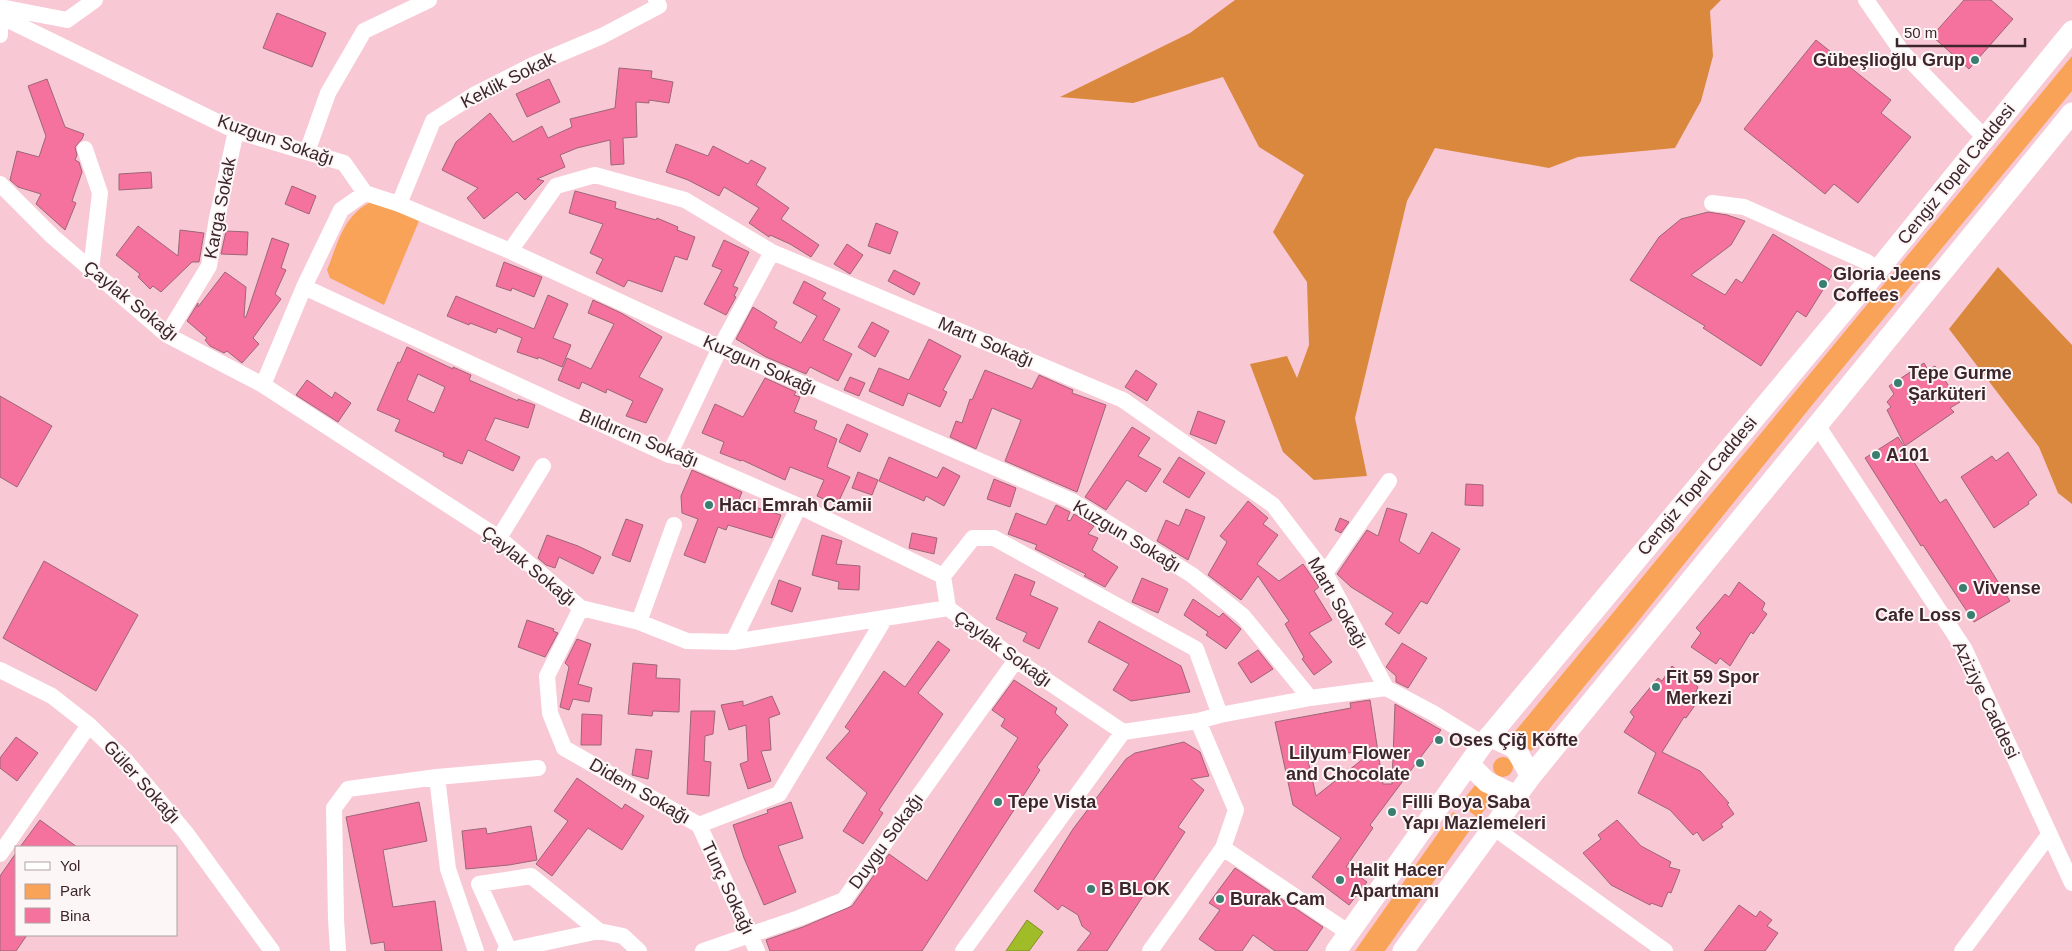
<svg xmlns="http://www.w3.org/2000/svg" width="2072" height="951" viewBox="0 0 2072 951" font-family="Arial,sans-serif">
<style>
.green{fill:#f8a357}
.forest{fill:#d9883d}
.water{fill:#a0bc28;stroke:#828f29}
.building{fill:#f5729f;stroke:#9c6676;fill-rule:evenodd}
.lines{fill:none;stroke-linecap:round;stroke-linejoin:round}
.minor{stroke:#fff;stroke-width:16}
.major{stroke:#fff;stroke-width:21}
.poi-dot{fill:#3a7e72;stroke:#fcf6f7;stroke-width:2}
.labels{text-anchor:middle;dominant-baseline:central;stroke-width:4;stroke-linejoin:round;paint-order:stroke}
.poi-label{font-size:18px;font-weight:bold;fill:#3c252b;stroke:#fcf6f7;text-anchor:start}
.street-label{font-size:18px;fill:#3c252b;stroke:#fcf6f7}
</style>
<rect width="100%" height="100%" fill="#f9c8d5"/>
<path class="green" d="M2072,56v35l-255,308 -182,226 -104,126 -18,-17z
M379,199l42,17 -37,89 -54,-27 -3,-8c12,-29 17,-60 52,-71z
M1493 767a10 10 0 1 1 20 0a10 10 0 1 1-20 0Z
M1476,784l18,14 -16,20 -18,-14z
M1453,812l19,15 -87,124h-30z"/>
<path class="forest" d="M1235,0h486l-11,11 3,45 -12,45 -26,47 -97,9 -29,11 -114,-20 -28,53 -52,217 12,58 -53,4 -31,-28 -33,-88 37,-8 10,22 12,-33 -2,-63 -34,-50 31,-57 -45,-28 -36,-70 -90,26 -73,-6 130,-64z
M1998,267l74,78v159l-14,-11 -19,-46 -90,-118z"/>
<path class="water" d="M1027,920l16,12 -14,19h-23z"/>
<path class="building" d="M1964,0h27l22,19 -44,50 -37,-33z
M277,13l49,20 -14,34 -49,-19z
M1816,40l75,60 -10,13 30,24 -53,66 -24,-19 -9,10 -81,-65z
M619,68l33,3 -1,7 22,4 -4,21 -20,-3v3l-13,-1 1,35 -14,1 1,26 -13,1 -1,-25 -33,8 -17,7 5,12 -28,12 7,2 -19,19 -8,-8 -33,27 -17,-21 11,-10 -36,-18 14,-28 34,-29 23,29 29,-16 6,12 24,-11 -2,-8 45,-11z
M47,79l18,48 19,7 -2,5 -7,8 2,8 -2,5 4,2 3,10 -10,29 4,2 -11,27 -29,-26 5,-10 -23,-7 -8,-7 7,-29 22,6 7,-21 -18,-50z
M549,79l11,23 -33,15 -11,-23z
M676,144l32,12 5,-10 35,18 3,-4 15,8 -10,17 33,23 -8,11 38,26 -8,12 -21,-13 -20,-9 -1,2 -20,-14 10,-15 -35,-21 -5,9 -31,-16 -22,-8z
M151,172l1,16 -33,2v-16z
M292,186l24,10 -7,18 -24,-10z
M575,191l41,11 -1,6 41,12 1,-2 21,9 -1,3 18,7 -8,23 -12,-4 -13,36 -34,-12 -4,7 -28,-14 7,-14 -13,-6 13,-29 -34,-11z
M1708,212l19,3 18,6 -14,24 -40,30 34,20 11,-16 6,4 31,-49 61,38 -28,45 -9,-6 -36,55 -58,-38 2,-2 -75,-46 29,-43 22,-18z
M876,223l22,9 -8,22 -22,-8z
M138,226l40,30 2,-26 24,3 -5,29h-7l-31,30 -8,-6 -3,3 -12,-12 2,-3 -24,-19z
M226,231l22,1 -1,23 -26,-1z
M272,238l17,6 -8,24 5,2 -11,24 6,5 -28,39 6,6 -17,19 -15,-12 -3,2 -14,-7 -5,-6 2,-2 -20,-17 11,-18v4l27,-35 21,15 -2,30h2z
M724,240l25,12 -16,34 5,2 -4,8 2,1 -10,18 -22,-11 18,-34 -10,-4z
M847,244l16,11 -13,19 -16,-10z
M504,262l38,15 -8,20 -22,-9 -1,3 -15,-5z
M894,270l26,13 -6,12 -26,-14z
M804,281l22,12 -4,6 18,10 -17,31 29,14 -14,27 -28,-14 -4,7 -40,-17 -30,-18 17,-32 24,15 -3,6 27,15 16,-27 -24,-13z
M548,295l20,9 -15,34 18,7 -9,22 -24,-10v2l-21,-7 5,-14 -24,-10 -2,5 -26,-10 -1,2 -22,-9 9,-20 78,33z
M593,300l28,13 41,24 -23,40 24,12 -17,34 -20,-7 7,-15 -26,-12 -1,4 -24,-11 -3,7 -21,-9 9,-22 24,11 23,-45 -26,-11z
M872,322l17,9 -14,26 -17,-10z
M929,339l32,17 -18,34 4,2 -7,15 -32,-14 -5,13 -34,-15 10,-23 30,12z
M407,347l46,22v-2l18,8 -2,5 49,21v-2l17,6 -7,23 -33,-10 -10,22 35,17 -7,14 -45,-21 -6,14 -19,-8 1,-3 -49,-22 5,-11 -23,-10 21,-48 2,1zM418,374l27,13 -11,26 -27,-13z
M1924,363l4,7 7,-4 25,36 -10,6 4,4 -49,34 -18,-36 4,-3 -4,-5 7,-8 -5,-8z
M985,370l47,19 7,-14 34,15 -1,3 34,12 -29,87 -72,-31 16,-41 -29,-12 -16,41 -26,-12 6,-16 6,2 8,-24 2,1z
M1136,370l21,14 -10,17 -22,-14z
M850,377l15,6 -6,13 -15,-6z
M765,378l31,14 -2,3 6,2 -6,15 23,9 -3,8 23,10 -10,28 23,10 -13,28 -20,-9 7,-16 -34,-13 -5,13 -43,-20 -1,1 -21,-8 4,-11 -22,-9 13,-29 28,13z
M307,380l25,18 3,-6 16,11 -13,19 -42,-27z
M0,396l52,30 -35,61 -17,-10z
M1198,411l27,10 -9,23 -26,-10z
M847,424l21,10 -8,18 -21,-10z
M1132,427l18,11 -12,18 23,13 -15,23 -19,-12 -21,30 -21,-13z
M1898,437l42,66 6,-4 64,102 -36,21 -51,-77 -2,1 -56,-88z
M2008,452l29,43 -9,7 1,2 -35,24 -33,-51 31,-21 4,5z
M889,457l48,21 6,-11 17,9 -16,30 -18,-10 -2,5 -45,-20z
M1179,457l26,16 -16,25 -26,-16z
M692,470l50,22 -4,10 43,13 -9,23 -44,-13 -2,5 -8,-3 -13,36 -21,-8 14,-36 -16,-6 -1,-17z
M858,472l20,8 -6,15 -20,-7z
M994,479l22,9 -6,19 -23,-8z
M1466,484l17,1v21l-18,-1z
M1248,501l20,17 -5,6 15,11 -21,29 22,17 24,-17 16,23 -5,4 18,29 -23,13 23,29 -18,13 -12,-16 2,-2 -19,-33 4,-3 -31,-45 -17,24 -33,-25 19,-33 -7,-6z
M1056,505l14,7 -3,8 3,1 4,-7 20,12 -6,8 10,4 -6,12 26,17 -13,20 -21,-11 2,-2 -51,-25 2,-4 -29,-11 8,-21 30,12z
M1387,508l20,6 -8,27 20,13 13,-22 28,17 -33,55 -6,-3 -22,33 -14,-10 8,-11 -42,-26 -14,-13 30,-44 11,6z
M1186,509l19,8 -17,43 -31,-19 9,-21 13,6z
M1340,518l9,4 -8,11 -6,-3z
M626,519l17,6 -13,37 -18,-7z
M912,533l25,5 -3,16 -25,-6z
M547,535l31,11 23,11 -8,17 -34,-17 -4,11 -9,-3 -8,-7z
M822,535l20,6 -6,23 24,2 -1,24 -21,-1 1,-7 -27,-7z
M44,561l94,54 -42,76 -93,-53z
M1015,574l20,8 -5,13 28,13 -19,41 -16,-8 4,-8 -31,-14z
M1142,578l26,11 -10,24 -26,-11z
M779,580l22,8 -9,24 -21,-8z
M1739,582l26,21 -3,7 5,4 -14,20 -2,-2 -21,34 -10,-8 -4,6 -25,-17 10,-14 -5,-5 29,-34 4,3z
M1193,599l26,18 4,-4 18,16 -15,20 -20,-14 2,-3 -24,-17z
M527,620l27,9 -1,2 5,2 -13,24 -27,-10z
M1099,621l82,45 9,26 -59,9 -18,-11 16,-26 -41,-22z
M577,639l14,5 -13,40 14,4 -3,14 -16,-3 -4,11 -9,-3 9,-40 -4,-4z
M938,641l12,9 -32,43 25,21 -64,96 4,3 -20,31 -20,-13 24,-38 -41,-35 24,-27 -5,-4 39,-56 21,16z
M1402,643l25,15 -19,30 -12,-6v-6l-10,-9z
M1258,650l15,19 -22,14 -13,-20z
M633,663l24,2 -1,13 24,1 -1,33 -26,-1 -1,5 -24,-2z
M1672,666l26,21 -3,7 5,4 -14,20 -2,-1 -22,35 38,19 29,32 -2,1 7,10 -13,10 2,3 -20,14 -6,-9 -4,3 -23,-25 -32,-17 18,-40 -32,-21 10,-15 -4,-5 28,-34 4,3z
M1014,680l43,28 -2,5 13,12 -31,42 3,3 -118,181h-152l-4,-11 37,-13 49,-21 37,-52 38,27 91,-143 -17,-12 4,-7 -13,-9z
M772,696l8,18 -11,4 2,32 -10,1 10,30 -23,8 -8,-25 8,-3 -2,-36 -17,5 -8,-25 22,-4v5z
M1370,700l13,84h9l3,-80 46,26 -71,95 3,3 -27,39 21,15 -18,23 -37,-28 29,-39 -48,-33 -18,-83 76,-14 -1,-5zM1377,748l-61,48 -8,-36z
M691,711h24l-2,23 -8,2 -1,25 7,1 -2,34 -22,-2z
M582,714l20,1 -1,30h-20z
M16,737l22,16 -21,28 -17,-13v-10z
M1184,742l16,10 9,24 -18,3 13,11 -26,37 7,5 -78,119h-30l14,-18 -9,-7 -4,-11 -16,-10 -4,5 -24,-19 39,-62 53,-70 9,-6z
M636,749l16,2 -4,28 -16,-4z
M577,778l45,31 3,-5 19,12 -22,34 -34,-22 -36,48 -16,-12 32,-43 -14,-10z
M419,802l8,39 -44,9 10,57 42,-6 7,50h-57l-1,-9 -13,2 -25,-127z
M791,802l12,36 -25,8 18,46 -32,13 -20,-47 -11,-33 35,-12 -1,-3z
M40,820l37,27h-57z
M1617,820l24,26 30,16 -2,5 11,3 -9,23 -3,-1 -6,15 -11,-4 -1,2 -39,-20 -28,-32 18,-14 -3,-4z
M531,826l6,34 -28,5 -43,4 -4,-38 24,-3 1,6z
M16,853v82h11l-11,16h-16v-75z
M1235,868l88,59 -16,24h-32l-22,-16 -11,16h-26l-17,-12 21,-29 -11,-7z
M1739,905l17,12 4,-6 12,9 -5,6 11,7 -13,18h-61z"/>
<g class="lines">
<path class="minor" d="M1866,0l36,52 83,86
M0,7l67,13 28,-20
M0,16l236,115 108,32 21,30 34,11 111,47 210,97 352,153 120,74 51,41 67,82 76,-10 47,25 50,31
M0,35v-28
M85,149l15,44 -9,77
M307,152l21,-59 36,-62 65,-31
M0,184l52,52 115,99 96,50 236,153 82,70 58,14 48,19 46,1 215,-34 68,52 107,72
M1712,203l32,4 123,55 11,8
M399,204l34,-83 41,-26 59,-30 69,-29 57,-30 -3,-6
M510,251l46,-65 39,-11 90,25 87,52 351,148 150,105 52,68 61,115
M304,287l365,168 20,3 110,48 144,70 5,32
M167,335l42,-69 8,-48 19,-87
M263,385l41,-98 37,-77 24,-17
M1817,425l148,225 107,233
M669,455l51,-107 52,-96
M499,538l44,-72
M1325,573l64,-92
M943,576l30,-38h21l202,111 24,66
M581,608l-34,68 3,37 14,35 135,77 80,-31 106,-176
M639,622l35,-97
M733,642l66,-136
M0,670l52,26 37,29 38,37 59,71 86,118
M437,777l11,92 28,82
M699,825l58,126
M1493,827l172,124
M1223,848l126,85
M0,854l89,-129
M509,950l-30,-66 52,-8 68,55 24,5 16,15
M338,951l-2,-32 -2,-111 14,-19 89,-12 101,-9
M505,951l94,-20
M703,951l96,-33 45,-18 172,-240
M963,951l160,-219 75,-11 22,-6 90,-17
M1150,951l73,-103 13,-38 -38,-89
M1962,951l87,-116"/>
<path class="major" d="M1489,736l26,12 16,28
M1469,764l18,18 29,14
M1336,951l147,-207 395,-474 194,-239
M1403,951l128,-175 541,-663"/>
</g>
<g class="poi-dot">
<circle cx="1975" cy="60" r="5"/>
<circle cx="1823" cy="284" r="5"/>
<circle cx="1898" cy="383" r="5"/>
<circle cx="1876" cy="455" r="5"/>
<circle cx="709" cy="505" r="5"/>
<circle cx="1963" cy="588" r="5"/>
<circle cx="1971" cy="615" r="5"/>
<circle cx="1656" cy="687" r="5"/>
<circle cx="1439" cy="740" r="5"/>
<circle cx="1420" cy="763" r="5"/>
<circle cx="998" cy="802" r="5"/>
<circle cx="1392" cy="812" r="5"/>
<circle cx="1340" cy="880" r="5"/>
<circle cx="1091" cy="889" r="5"/>
<circle cx="1220" cy="899" r="5"/>
</g>
<g class="labels">
<g class="poi-label">
<text x="1965" y="60" text-anchor="end">Gübeşlioğlu Grup</text>
<text x="1833" y="274">Gloria Jeens<tspan x="1833" dy="21">Coffees</tspan></text>
<text x="1908" y="373">Tepe Gurme<tspan x="1908" dy="21">Şarküteri</tspan></text>
<text x="1886" y="455">A101</text>
<text x="719" y="505">Hacı Emrah Camii</text>
<text x="1973" y="588">Vivense</text>
<text x="1961" y="615" text-anchor="end">Cafe Loss</text>
<text x="1666" y="677">Fit 59 Spor<tspan x="1666" dy="21">Merkezi</tspan></text>
<text x="1449" y="740">Oses Çiğ Köfte</text>
<text x="1410" y="753" text-anchor="end">Lilyum Flower<tspan x="1410" dy="21">and Chocolate</tspan></text>
<text x="1008" y="802">Tepe Vista</text>
<text x="1402" y="802">Filli Boya Saba<tspan x="1402" dy="21">Yapı Mazlemeleri</tspan></text>
<text x="1350" y="870">Halit Hacer<tspan x="1350" dy="21">Apartmanı</tspan></text>
<text x="1101" y="889">B BLOK</text>
<text x="1230" y="899">Burak Cam</text>
</g>
<g class="street-label">
<text transform="translate(508 80) rotate(-27)">Keklik Sokak</text>
<text transform="translate(276 140) rotate(19)">Kuzgun Sokağı</text>
<text transform="translate(1956 174) rotate(-51)">Cengiz Topel Caddesi</text>
<text transform="translate(220 208) rotate(-79)">Karga Sokak</text>
<text transform="translate(131 301) rotate(39)">Çaylak Sokağı</text>
<text transform="translate(986 342) rotate(23)">Martı Sokağı</text>
<text transform="translate(760 365) rotate(24)">Kuzgun Sokağı</text>
<text transform="translate(639 438) rotate(22)">Bıldırcın Sokağı</text>
<text transform="translate(1697 486) rotate(-50)">Cengiz Topel Caddesi</text>
<text transform="translate(1127 536) rotate(31)">Kuzgun Sokağı</text>
<text transform="translate(529 566) rotate(39)">Çaylak Sokağı</text>
<text transform="translate(1338 603) rotate(60)">Martı Sokağı</text>
<text transform="translate(1003 649) rotate(36)">Çaylak Sokağı</text>
<text transform="translate(1986 700) rotate(64)">Aziziye Caddesi</text>
<text transform="translate(142 782) rotate(48)">Güler Sokağı</text>
<text transform="translate(640 791) rotate(30)">Didem Sokağı</text>
<text transform="translate(886 841) rotate(-54)">Duygu Sokağı</text>
<text transform="translate(728 888) rotate(65)">Tunç Sokağı</text>
</g>
</g>
<rect x="15" y="846" width="162" height="90" fill="#fcf6f7" stroke="#afa2a5"/>
<rect x="25" y="862" width="25" height="8" fill="#ffffff" stroke="#afa2a5"/>
<text x="60" y="871" font-size="15" fill="#3c252b">Yol</text>
<rect x="25" y="884" width="25" height="15" fill="#f8a357" stroke="#afa2a5"/>
<text x="60" y="896" font-size="15" fill="#3c252b">Park</text>
<rect x="25" y="908" width="25" height="15" fill="#f5729f" stroke="#afa2a5"/>
<text x="60" y="921" font-size="15" fill="#3c252b">Bina</text>
<path d="M1897 38v8h128v-8" fill="none" stroke="#3c252b" stroke-width="2.5"/>
<text x="1904" y="38" font-size="15" fill="#3c252b" stroke="#fcf6f7" stroke-width="4" paint-order="stroke">50 m</text>
</svg>
